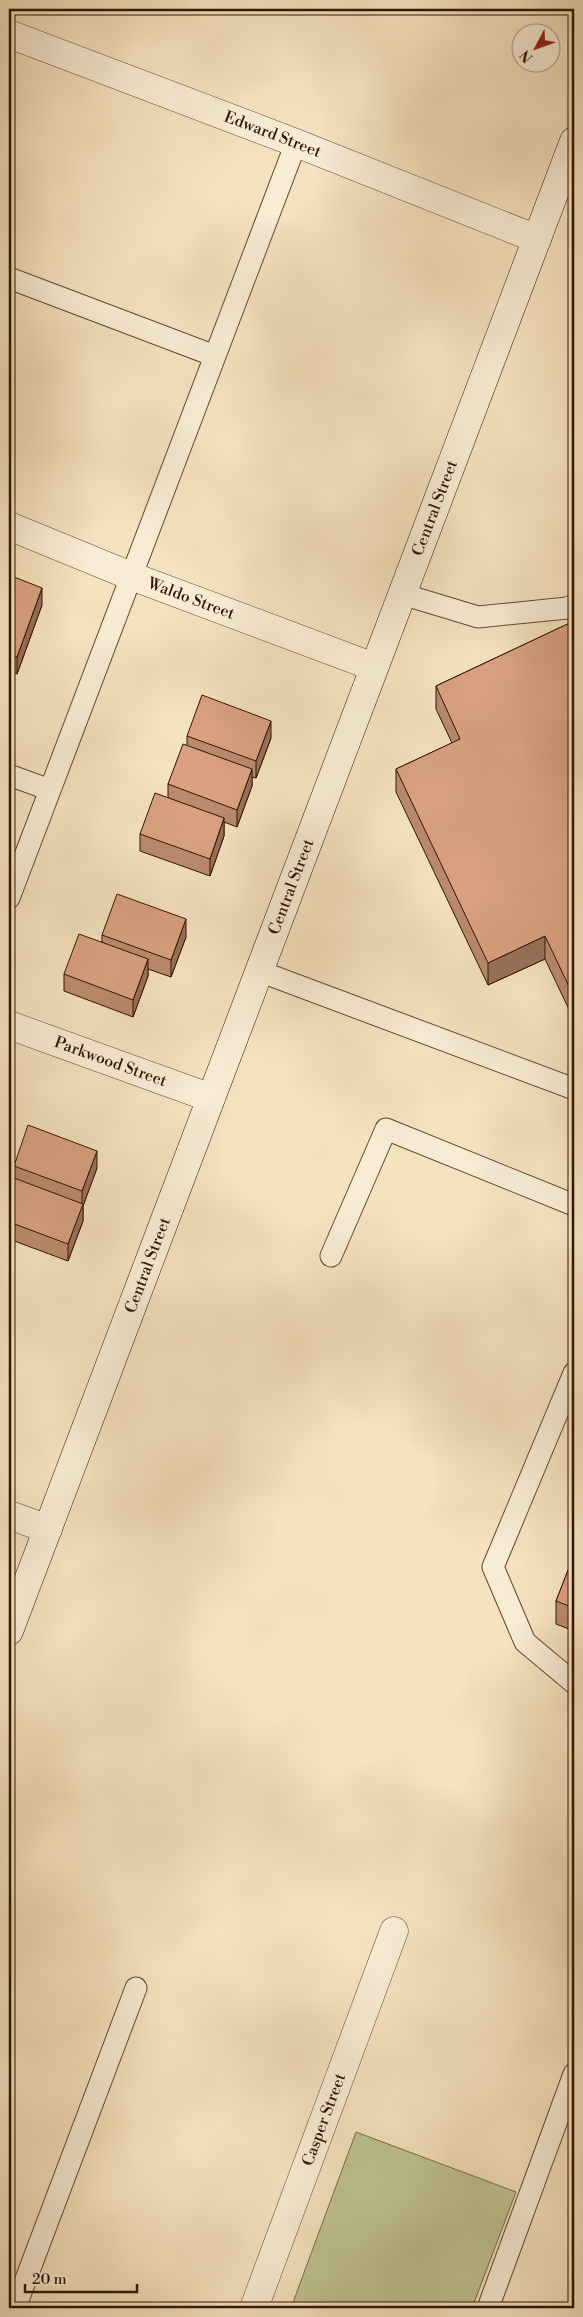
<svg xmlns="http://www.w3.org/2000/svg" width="583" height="2317" viewBox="0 0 583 2317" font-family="'Libre Bodoni',serif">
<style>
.green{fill:#bfc290;stroke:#786b48}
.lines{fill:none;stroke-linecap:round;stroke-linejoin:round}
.lane-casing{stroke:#624830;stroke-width:23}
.street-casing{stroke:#624830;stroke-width:29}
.secondary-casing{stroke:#311400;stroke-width:29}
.lane{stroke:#f8ecd5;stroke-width:21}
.street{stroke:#f8ecd5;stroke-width:28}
.secondary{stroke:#f8ecd5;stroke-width:28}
.wall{fill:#bb8a6f;stroke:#311400}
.shaded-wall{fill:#98715a;stroke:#311400}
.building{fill:#d9a181;stroke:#311400}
.labels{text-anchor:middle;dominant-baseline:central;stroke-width:4;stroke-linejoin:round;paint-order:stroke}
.street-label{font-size:16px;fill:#311400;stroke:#f8ecd5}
</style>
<rect width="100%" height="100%" fill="#f5e2bf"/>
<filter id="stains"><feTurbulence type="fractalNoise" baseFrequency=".004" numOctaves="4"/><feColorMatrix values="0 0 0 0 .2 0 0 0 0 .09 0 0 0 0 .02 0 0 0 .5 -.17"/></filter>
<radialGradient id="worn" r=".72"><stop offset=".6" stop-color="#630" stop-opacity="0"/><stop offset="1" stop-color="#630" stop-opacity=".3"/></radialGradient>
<path class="green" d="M356,2132l160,60 -44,116h-181z"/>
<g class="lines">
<g class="lane-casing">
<path id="lane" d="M9,278l206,78
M402,594l76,23 89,-9 7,-3
M9,775l41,15
M9,898l287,-755
M259,971l315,118
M331,1256l55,-127 188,76
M574,1373l-81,194 32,75 49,41
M15,2308l121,-320
M488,2308l86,-234"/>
</g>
<g class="street-casing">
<g id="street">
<path id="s1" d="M9,34l287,109 241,96"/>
<path id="s2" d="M9,526l122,50 243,91"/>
<path id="s3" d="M9,1025l202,73"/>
<path d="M9,1515l39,14"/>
<path id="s4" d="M254,2308l140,-377"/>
</g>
</g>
<g class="secondary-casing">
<g id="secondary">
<path id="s5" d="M9,1631l565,-1490"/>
</g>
</g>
<use href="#lane" class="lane"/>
<use href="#street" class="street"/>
<use href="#secondary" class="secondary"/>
</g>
<path class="wall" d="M9,575l33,30 -25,69 -8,-3z
M574,621v399l-29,-61 -57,26 -92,-193v-23l56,-26 -16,-34v-23z
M187,736l84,2 -15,40 -4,-1v9l-15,41 -13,-5v14l-14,40 -70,-25v-17l28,-36v-14l19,-39z
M102,935l84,2 -15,40 -23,-8v7l-15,41 -69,-26v-17l38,-32z
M14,1166l83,2 -14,38v15l-15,40 -59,-22v-46l5,-13z
M574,1555v76l-18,-7v-23z"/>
<path class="shaded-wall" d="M42,588v17l-25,69v-17z
M271,721v17l-15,40v-17z
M252,769v17l-15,41v-17z
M224,818v18l-14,40v-17z
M186,919v18l-15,40v-17z
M545,936v23l-57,26v-22z
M148,959v17l-15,41v-17z
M97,1151v17l-14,38v15l-15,40v-17l14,-38v-15z"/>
<path class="building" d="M9,575l33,13 -25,69 -8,-4z
M574,621v376l-29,-61 -57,27 -92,-194 64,-30 -24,-53z
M202,695l69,26 -15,40 -69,-25z
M183,744l69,25 -15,41 -69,-26z
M155,793l69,25 -14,41 -70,-25z
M117,894l69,25 -15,41 -69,-25z
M79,934l69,25 -15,41 -69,-26z
M28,1125l69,26 -15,40 -68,-25z
M14,1178l69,26 -15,40 -59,-22v-29z
M574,1555v53l-18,-7z"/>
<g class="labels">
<g class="street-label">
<text stroke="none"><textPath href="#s1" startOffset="282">Edward Street</textPath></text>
<text stroke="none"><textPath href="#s5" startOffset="1201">Central Street</textPath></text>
<text stroke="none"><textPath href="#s2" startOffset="196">Waldo Street</textPath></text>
<text stroke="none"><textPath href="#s5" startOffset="796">Central Street</textPath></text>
<text stroke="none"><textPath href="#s3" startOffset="108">Parkwood Street</textPath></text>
<text stroke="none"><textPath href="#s5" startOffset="391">Central Street</textPath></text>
<text stroke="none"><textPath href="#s4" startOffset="201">Casper Street</textPath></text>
</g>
</g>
<rect width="583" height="2317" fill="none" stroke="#f5e2bf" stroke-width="30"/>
<rect x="10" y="10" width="563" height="2297" fill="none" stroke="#311400" stroke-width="2.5"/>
<rect x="15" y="15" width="553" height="2287" fill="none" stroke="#311400"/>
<g transform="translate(536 48) rotate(229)"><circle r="24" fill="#f8ecd5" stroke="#a89680"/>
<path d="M0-4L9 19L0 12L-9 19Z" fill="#8f2418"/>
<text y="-8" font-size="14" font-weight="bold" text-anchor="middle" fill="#311400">N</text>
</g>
<path d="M25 2284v8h112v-8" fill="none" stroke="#311400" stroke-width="2.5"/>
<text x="32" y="2284" font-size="15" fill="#311400" stroke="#f8ecd5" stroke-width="4" paint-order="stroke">20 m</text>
<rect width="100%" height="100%" filter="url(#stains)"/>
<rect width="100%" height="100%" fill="url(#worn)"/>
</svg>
